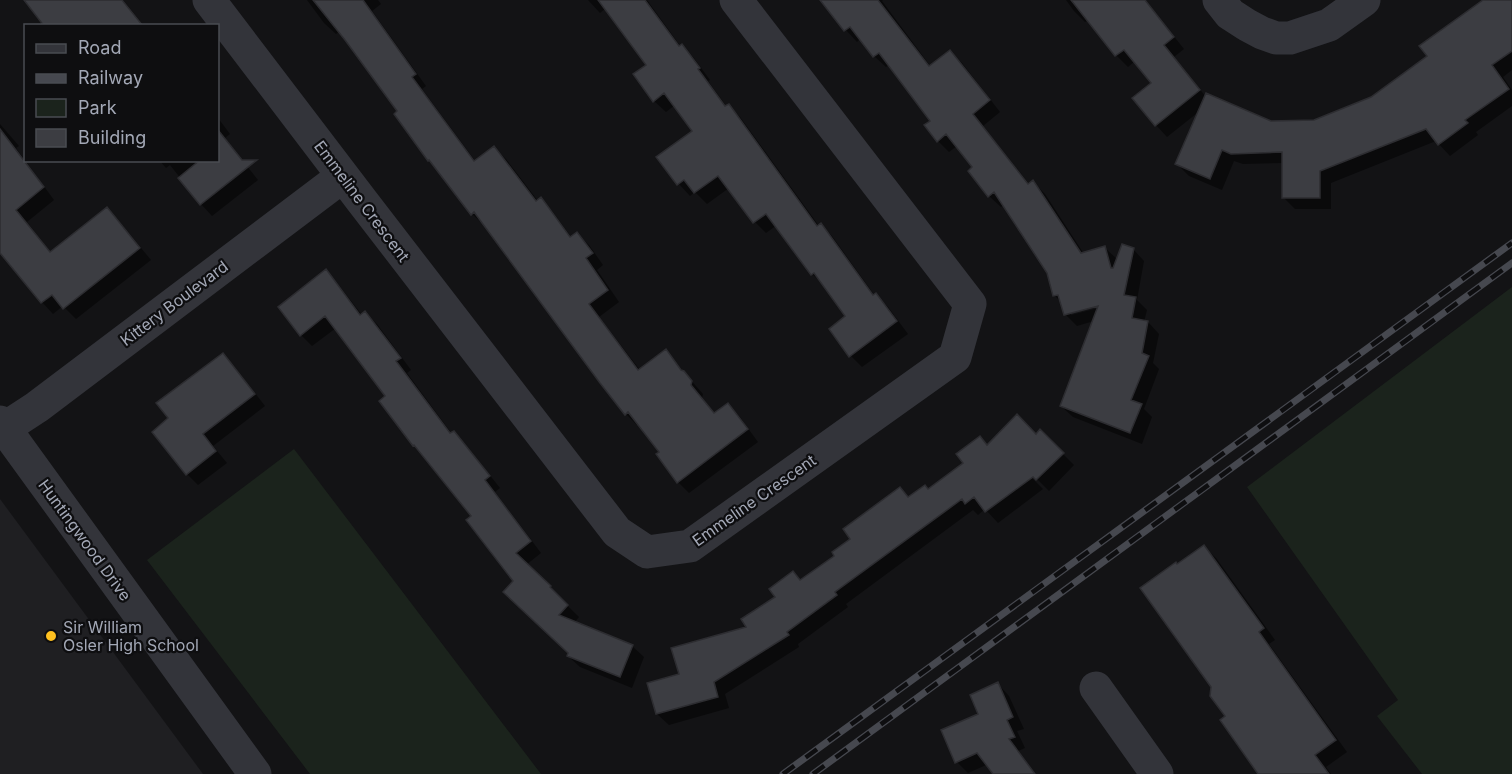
<svg xmlns="http://www.w3.org/2000/svg" width="1512" height="774" viewBox="0 0 1512 774" font-family="Inter,sans-serif">
<rect width="100%" height="100%" fill="#131315"/>
<path fill="#1f1f22" d="M0 499 203 774H0Z"/>
<path fill="#1b231c" d="M1512 287V774H1422L1377 716 1398 700 1247 487Z
M294 449 541 774H310L147 560Z"/>
<path fill="#0007" fill-rule="evenodd" d="M26 0H123L144 26H47Z
M307 0H378L381 4 372 11 426 86 422 89 476 162 494 148 506 159 538 201 540 199 552 211 572 238 577 234 589 245 603 265 597 270 619 302 599 317 640 370 665 351 703 394 702 398 715 414 728 405 739 416 758 442 689 493 678 482 661 453 639 424 637 425 626 414 485 224 484 225 472 214 439 170 429 160 399 112 340 31 336 34 324 23Z
M588 0H647L681 47 682 46 693 57 710 80 708 81 727 107 729 106 740 117 819 226 821 225 832 236 875 296 876 295 888 307 908 334 862 367 851 356 831 329 848 316 824 285 812 274 777 225 766 233 755 222 729 188 707 204 695 192 690 196 679 184 659 157 694 131 675 105 666 112 654 101 648 65 606 8 600 13Z
M822 0H883L882 1 931 67 950 52 962 63 1000 112 983 126 1030 185 1033 182 1045 194 1084 254 1105 248 1118 260 1133 249 1144 261 1137 300 1147 310 1144 322H1148L1159 334 1153 363 1159 369 1144 409 1152 417 1142 444 1073 417 1061 406 1094 321 1077 326 1065 314 1062 303 1054 295 1048 272 1004 205 1001 207 989 196 974 167 957 146 949 152 938 141 932 121 889 65 886 67 874 56 861 38 857 42 846 30ZM1105 303 1106 306 1071 315V312Z
M1066 0H1145L1184 49 1174 57 1206 97 1271 122H1315L1372 98 1429 56 1486 0H1512V70L1503 77 1512 90V106L1476 132 1478 135 1450 156 1436 141 1331 183V209H1295L1284 198V163L1243 164 1234 161 1222 190 1189 176 1177 164 1201 110 1167 137 1156 125 1153 84 1135 61 1128 67 1116 55 1089 20 1085 22 1074 11Z
M218 118 230 134 225 138 258 180 212 216 201 204 170 165 166 168 159 160H218Z
M0 124 19 146 16 148 54 200 27 222 51 253 106 209 118 220 151 260 76 319 63 306 53 314 42 302 0 234Z
M326 271 337 283 362 315 365 313 377 324 411 370 407 373 452 434 454 433 465 444 500 488 495 492 541 553 526 565 579 617 574 623 632 646 644 657 632 688 580 667 568 656 570 653 515 581 473 517 387 397 336 328 312 346 301 335Z
M223 355 234 366 265 406 213 446 227 463 198 485 187 474 170 419Z
M1040 431 1074 465 1049 491 1029 471 1027 473 1043 489 998 523 985 509 978 515 973 510 846 604 848 607 798 644 799 647 725 694 729 708 669 725 657 714 649 684 680 675 748 628 778 598 793 573 801 581 909 498 929 490 988 446 1036 436Z
M1204 547 1216 558 1275 640 1269 644 1347 752 1326 767 1331 774H1259L1227 716 1212 686 1178 566Z
M998 684 1009 696 1024 729 1017 731 1025 748 968 773 957 762 980 715Z"/>
<path fill="#3c3d42" stroke="#2d2d31" stroke-width="1.5" d="M24 0H122L143 26H44Z
M313 0H363L416 74 412 77 474 161 494 146 536 201 541 197 570 237 577 232 593 253 586 258 608 290 589 304 638 370 666 349 681 370 684 371 692 381 691 385 714 413 728 403 748 429 677 483 656 454 659 452 628 412 625 415 600 383 474 212 471 215 429 160 428 161 394 114 397 111 345 40Z
M598 0H645L679 46 682 44 700 68 698 69 725 106 729 104 817 226 821 223 873 295 876 293 897 321 849 357 829 329 845 316 814 273 811 275 766 214 753 223 718 176 694 193 684 180 677 185 656 157 692 131 664 93 653 102 633 74 646 65Z
M820 0H878L929 66 950 50 990 100 973 114 1028 184 1033 180 1081 253 1105 246 1111 268H1113L1122 244 1134 248 1124 295 1136 297 1132 318 1148 321 1142 353 1149 356 1131 400 1142 404 1130 433 1060 406 1098 306 1064 315 1058 295 1053 296 1047 273 994 192 988 197 968 171 972 167 946 134 937 142 924 125 930 121 879 53 873 57 850 27 844 31Z
M1071 0H1145L1174 37 1164 45 1200 90 1155 126 1132 98 1151 83 1124 50 1115 56Z
M1483 0H1512V51L1492 65 1509 89 1465 120 1468 123 1438 145 1426 129 1320 171V198H1282V152L1231 154 1222 150 1210 179 1175 164 1206 93 1271 121 1314 120 1371 97 1427 56 1419 46Z
M0 129 44 187 16 210 50 252 107 207 140 248 63 309 52 295 41 303 0 253Z
M218 130 242 160H257L200 205 178 178 200 160H218Z
M326 269 360 315 365 311 401 358 396 361 450 433 454 431 490 476 485 480 531 541 516 553 551 586 550 587 568 605 559 615 633 645 620 677 567 656 568 653 503 592 513 581 466 520 471 516 414 445 413 446 379 401 385 396 325 316 300 336 278 307Z
M223 353 255 394 203 434 216 451 186 475 152 432 168 418 156 403Z
M1017 414 1036 434 1040 429 1064 453 1036 480 1033 477 985 512 974 497 965 504 962 499 835 592 837 595 787 632 789 635 714 682 718 697 656 714 647 683 679 674 671 648 746 627 741 619 775 597 769 589 793 571 800 580 834 556 832 552 850 539 843 529 900 487 908 497 925 485 928 489 963 463 956 454 980 436 987 445Z
M1204 545 1264 628 1259 632 1336 740 1315 755 1329 774H1258L1220 720 1225 716 1210 696 1211 687 1140 588 1176 562 1177 564Z
M998 682 1013 717 1007 720 1015 737 1009 739 1035 774H993L977 753 955 763 941 730 978 714 970 695Z"/>
<g fill="none" stroke-linecap="round" stroke-linejoin="round">
<path stroke="#33343a" stroke-width="33" d="M209 0 362 201 617 532 647 552 690 546 955 357 970 304 736 0
M1219 0 1230 14 1247 25 1262 33 1276 38H1290L1329 25 1364 0
M0 422 255 774
M5 428 37 407 343 176
M1096 688 1157 774"/>
<g stroke="#46484f" stroke-width="7">
<path id="rail" d="M783 774 1512 243
M813 774 1512 263"/>
</g>
<use href="#rail" stroke="#0e0e10" stroke-width="4.5" stroke-dasharray="14" stroke-linecap="butt"/>
</g>
<circle fill="#ffc120" stroke="#0e0e10" stroke-width="2" cx="51" cy="636" r="6"/>
<g text-anchor="middle" stroke-width="4.5" stroke-linejoin="round" paint-order="stroke">
<g font-size="16" fill="#a3a8b6" stroke="#0e0e10">
<text transform="translate(362 201) rotate(53)" y="6">Emmeline Crescent</text>
<text transform="translate(174 303) rotate(-37)" y="6">Kittery Boulevard</text>
<text transform="translate(754 500) rotate(-35)" y="6">Emmeline Crescent</text>
<text transform="translate(85 540) rotate(54)" y="6">Huntingwood Drive</text>
</g>
<g font-size="16" fill="#a3a8b6" stroke="#0e0e10" text-anchor="start">
<text x="63" y="633">Sir William<tspan x="63" dy="18">Osler High School</tspan></text>
</g>
</g>
<rect x="24" y="24" width="195" height="138" fill="#0e0e10" stroke="#4a4c52" stroke-width="1.5"/>
<rect x="36" y="44" width="30" height="9" fill="#33343a" stroke="#4a4c52" stroke-width="1.5"/>
<text x="78" y="54" font-size="18" fill="#a3a8b6">Road</text>
<rect x="36" y="74" width="30" height="9" fill="#46484f" stroke="#4a4c52" stroke-width="1.5"/>
<text x="78" y="84" font-size="18" fill="#a3a8b6">Railway</text>
<rect x="36" y="99" width="30" height="18" fill="#1b231c" stroke="#4a4c52" stroke-width="1.5"/>
<text x="78" y="114" font-size="18" fill="#a3a8b6">Park</text>
<rect x="36" y="129" width="30" height="18" fill="#3c3d42" stroke="#4a4c52" stroke-width="1.5"/>
<text x="78" y="144" font-size="18" fill="#a3a8b6">Building</text>
</svg>
